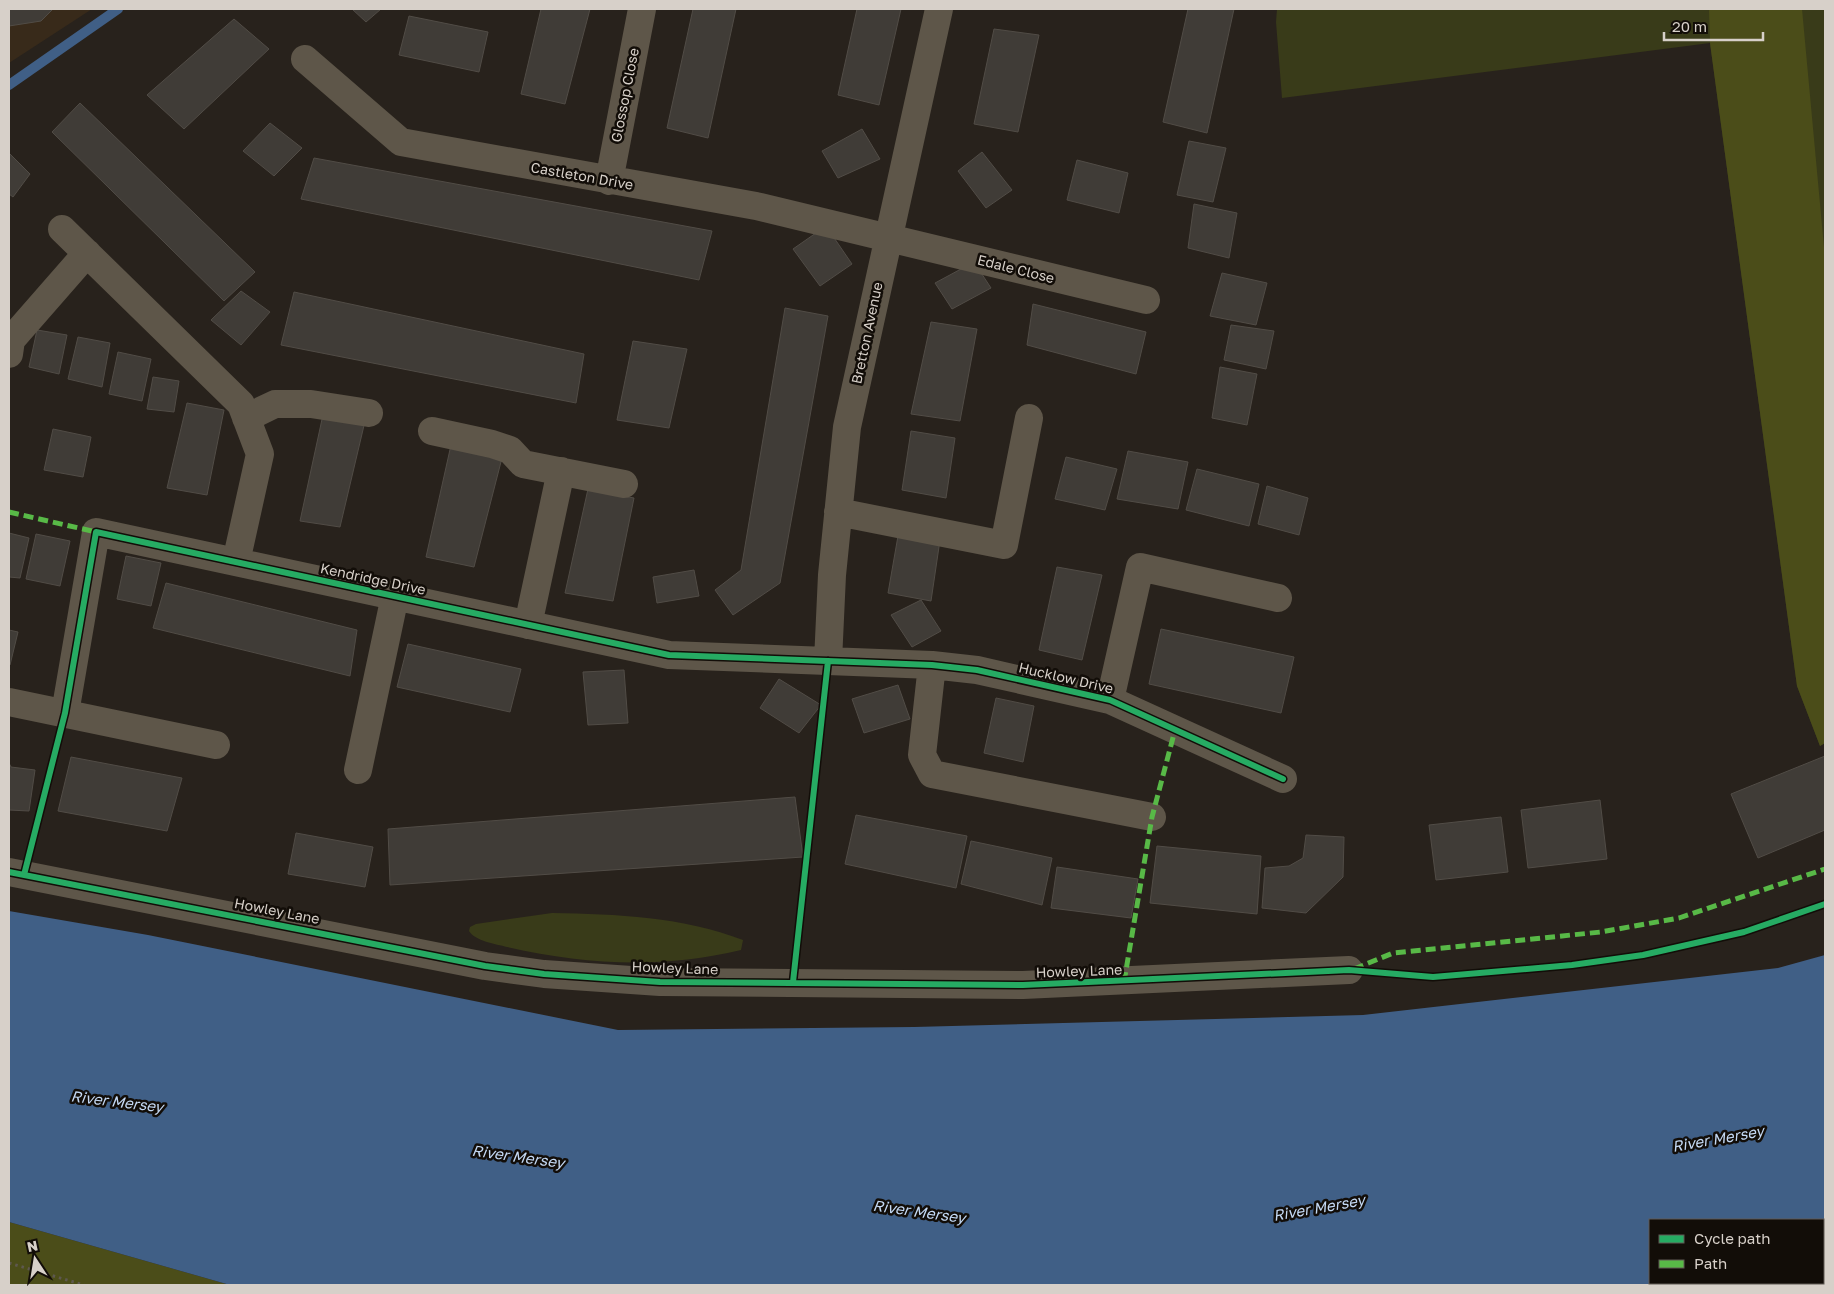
<svg xmlns="http://www.w3.org/2000/svg" width="1834" height="1294" viewBox="0 0 1834 1294" font-family="'Golos Text',sans-serif">
<rect width="100%" height="100%" fill="#28221c"/>
<path fill="#382a1a" d="M9 9H92L9 63Z"/>
<path fill="#393b19" d="M1277 9H1825V743L1820 746 1797 686 1710 43 1282 98 1276 22Z
M552 913C617 914 683 917 743 940L741 950C662 969 586 965 507 947 496 944 475 941 469 931L470 927 476 924Z"/>
<path fill="#4b4d19" d="M1709 9H1802L1825 258V743L1820 746 1797 686 1710 43Z
M9 1222 230 1285H9Z"/>
<path fill="#405f86" fill-rule="evenodd" d="M9 911 148 935 618 1030 914 1027 1363 1015 1778 968 1825 955V1285H230L9 1222ZM1650 1220H1823V1283H1650Z"/>
<g fill="none" stroke-linecap="round" stroke-linejoin="round">
<path stroke="#405f86" stroke-width="10" d="M9 85 118 9"/>
</g>
<path fill="#403c37" stroke="#514c46" d="M9 9H53L41 21 9 26Z
M352 9H381L366 22Z
M541 9H590L565 104 521 94Z
M693 9H736L708 138 667 128Z
M857 9H901L879 105 838 95Z
M1188 9H1234L1207 133 1163 122Z
M409 16 488 32 479 72 399 55Z
M234 19 269 49 184 129 147 95Z
M994 29 1039 35 1018 132 974 124Z
M80 103 255 272 224 301 52 132Z
M270 123 302 148 274 176 243 151Z
M862 129 880 159 838 178 822 151Z
M1189 141 1226 148 1213 202 1177 195Z
M982 152 1012 190 986 208 958 171Z
M9 153 30 174 13 197 9 194Z
M314 158 712 231 699 280 301 199Z
M1077 160 1128 173 1119 213 1067 200Z
M1194 204 1237 213 1229 258 1188 248Z
M826 226 852 264 820 286 793 249Z
M974 262 991 288 952 309 935 283Z
M1222 273 1267 283 1256 325 1210 316Z
M241 291 270 312 241 345 211 320Z
M294 292 584 354 576 403 281 345Z
M1033 304 1146 332 1136 374 1027 345Z
M785 308 828 316 780 583 733 615 715 590 741 570Z
M931 322 977 329 960 421 911 414Z
M1231 325 1274 331 1266 369 1224 360Z
M37 330 67 335 59 374 29 367Z
M78 337 110 343 102 387 68 379Z
M633 341 687 349 669 428 617 420Z
M118 352 151 359 142 401 109 394Z
M1220 367 1257 374 1247 425 1212 418Z
M153 377 179 381 174 412 147 409Z
M187 403 224 410 207 495 167 488Z
M324 410 366 417 340 527 300 521Z
M53 429 91 437 83 477 44 470Z
M911 431 955 438 946 498 902 490Z
M451 445 503 454 474 567 426 557Z
M1128 451 1188 462 1178 509 1117 499Z
M1066 457 1117 469 1105 510 1055 499Z
M1197 469 1259 484 1249 526 1186 510Z
M1267 486 1308 498 1299 535 1258 524Z
M588 489 634 498 613 601 565 593Z
M9 533 29 538 20 578 9 577Z
M36 534 70 541 60 586 26 579Z
M898 536 940 540 931 601 888 593Z
M126 556 161 563 151 606 117 599Z
M1057 567 1102 575 1082 660 1039 650Z
M694 570 699 596 657 603 653 577Z
M166 583 357 630 350 676 153 628Z
M921 600 941 631 912 647 891 615Z
M1161 629 1294 657 1281 713 1149 684Z
M9 630 18 632 10 665H9Z
M408 644 521 669 510 712 397 687Z
M624 670 628 723 588 725 583 672Z
M779 679 821 705 799 733 760 708Z
M898 685 910 719 864 733 852 699Z
M996 698 1034 706 1023 762 984 753Z
M1825 756V830L1758 858 1731 794Z
M71 757 182 778 167 831 58 811Z
M9 763 11 767 35 770 29 811 9 810Z
M795 797 803 857 390 885 388 829Z
M1600 800 1607 859 1528 868 1521 810Z
M856 815 967 836 956 888 845 864Z
M1501 817 1508 872 1436 880 1429 825Z
M296 833 373 847 365 887 288 874Z
M1306 835 1344 837 1343 877 1306 913 1262 908 1265 868 1289 866 1303 858Z
M971 841 1052 858 1042 905 961 884Z
M1157 846 1261 856 1257 914 1150 903Z
M1057 867 1138 879 1131 918 1051 908Z"/>
<g fill="none" stroke-linecap="round" stroke-linejoin="round">
<path stroke="#5e584f" stroke-width="3" stroke-dasharray="2.5 4" stroke-linecap="butt" d="M9 1263 84 1285"/>
<path stroke="#5e5649" stroke-width="28" d="M305 59 401 142 756 206 1146 300
M609 181 642 9
M62 229 241 404 260 454 236 562
M9 354 11 340 87 253
M246 418 275 404H311L369 413
M432 431 492 444 510 450 523 464 624 484
M838 512 1004 545 1029 418
M528 625 561 471
M828 661 832 575 847 427 939 9
M932 665 922 755 932 774 1152 817
M1110 700 1140 567 1278 598
M9 702 216 745
M65 713 96 532 669 655 932 665 977 670 1110 700 1283 779
M358 770 395 596
M9 872 485 966 544 974 660 982 1023 985 1349 970"/>
<path stroke="#58b947" stroke-width="5" stroke-dasharray="10 5" stroke-linecap="butt" d="M9 512 96 532
M1354 969 1393 953 1601 932 1679 918 1825 869
M1124 982 1152 817 1175 730"/>
<g stroke="#120d08" stroke-width="9">
<path id="cycleway" d="M9 872 485 966 544 974 660 982 1023 985 1349 970 1433 977 1572 965 1643 955 1744 932 1825 904
M24 875 65 713 96 532 669 655 932 665 977 670 1110 700 1283 779
M793 982 828 661"/>
</g>
<use href="#cycleway" stroke="#26ab63" stroke-width="6"/>
</g>
<g text-anchor="middle" stroke-width="5" stroke-linejoin="round" paint-order="stroke">
<g font-size="14" fill="#d7d0c9" stroke="#120d08">
<text transform="translate(625 95) rotate(-79)" y="5">Glossop Close</text>
<text transform="translate(582 176) rotate(10)" y="5">Castleton Drive</text>
<text transform="translate(1016 269) rotate(14)" y="5">Edale Close</text>
<text transform="translate(867 333) rotate(-78)" y="5">Bretton Avenue</text>
<text transform="translate(373 579) rotate(12)" y="5">Kendridge Drive</text>
<text transform="translate(1066 678) rotate(13)" y="5">Hucklow Drive</text>
<text transform="translate(277 911) rotate(11)" y="5">Howley Lane</text>
<text transform="translate(675 968) rotate(2)" y="5">Howley Lane</text>
<text transform="translate(1079 971) rotate(-2)" y="5">Howley Lane</text>
</g>
<g font-size="15" font-style="italic" fill="#c4d9f4" stroke="#120d08">
<text transform="translate(117 1102) rotate(7)" y="5">River Mersey</text>
<text transform="translate(1718 1139) rotate(-10)" y="5">River Mersey</text>
<text transform="translate(518 1157) rotate(8)" y="5">River Mersey</text>
<text transform="translate(1319 1208) rotate(-10)" y="5">River Mersey</text>
<text transform="translate(919 1212) rotate(8)" y="5">River Mersey</text>
</g>
</g>
<rect width="1834" height="1294" fill="none" stroke="#d7d0c9" stroke-width="20"/>
<rect x="1649" y="1219" width="175" height="65" fill="#120d08" stroke="#615b55"/>
<rect x="1659" y="1235" width="25" height="8" fill="#26ab63" stroke="#615b55"/>
<text x="1694" y="1244" font-size="15" fill="#d7d0c9">Cycle path</text>
<rect x="1659" y="1260" width="25" height="8" fill="#58b947" stroke="#615b55"/>
<text x="1694" y="1269" font-size="15" fill="#d7d0c9">Path</text>
<g transform="translate(35 1259) rotate(348)" stroke="#120d08" stroke-width="4" paint-order="stroke">
<path d="M0-4L9 19L0 12L-9 19Z" fill="#d7d0c9"/>
<text y="-8" font-size="14" font-weight="bold" text-anchor="middle" fill="#d7d0c9">N</text>
</g>
<path d="M1664 32v8h99v-8" fill="none" stroke="#d7d0c9" stroke-width="2.5"/>
<text x="1672" y="32" font-size="15" fill="#d7d0c9" stroke="#120d08" stroke-width="4" paint-order="stroke">20 m</text>
</svg>
